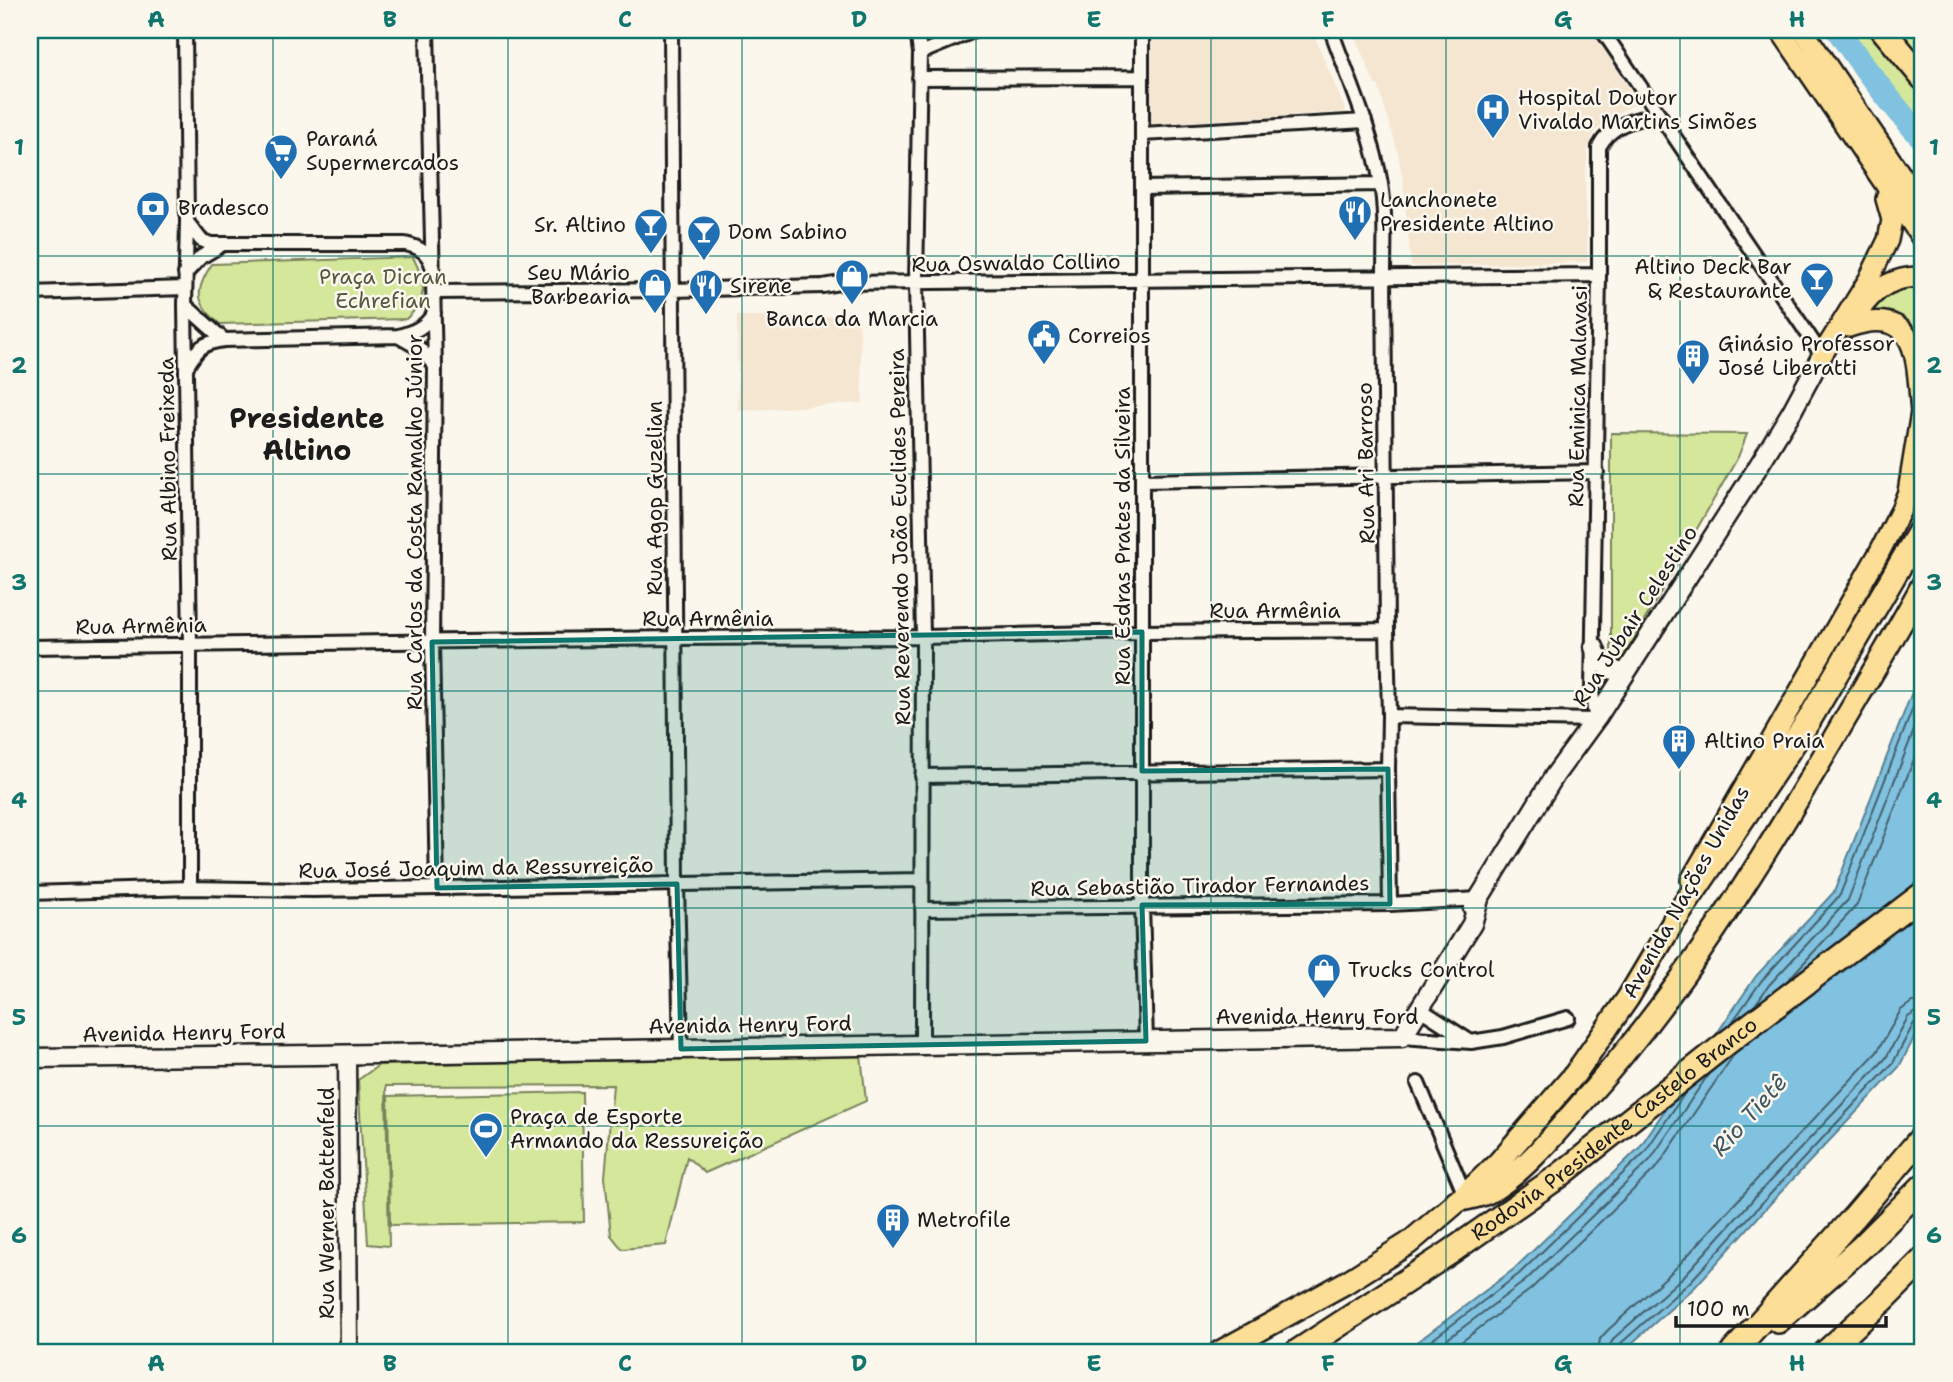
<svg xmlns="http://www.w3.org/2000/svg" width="1953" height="1382" viewBox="0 0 1953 1382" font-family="'Shantell Sans',sans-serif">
<rect width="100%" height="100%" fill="#fbf7ec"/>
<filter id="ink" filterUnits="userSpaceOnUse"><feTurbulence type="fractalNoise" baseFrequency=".0143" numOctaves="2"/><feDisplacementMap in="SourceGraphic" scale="14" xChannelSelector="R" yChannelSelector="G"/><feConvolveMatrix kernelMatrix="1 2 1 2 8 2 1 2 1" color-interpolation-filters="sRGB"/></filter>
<g filter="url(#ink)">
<path fill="#f5e6d2" d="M1152 30H1312L1346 112 1151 124Z
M1352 30H1592L1638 103 1612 116 1595 131 1588 149 1585 177 1588 262 1411 266 1403 181 1398 153 1378 85H1375Z
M737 316H859L863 403 738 411Z"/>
<path fill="#d5e79b" stroke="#78825c" stroke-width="2" d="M1847 30H1923V127L1893 95Z
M413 257C426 283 429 298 406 319L220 324C195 303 194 291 212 264Z
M1923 277V408L1912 343 1865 322 1883 286Z
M1611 433 1747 434 1738 457 1619 665 1611 655Z
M861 1055 866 1101 705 1173 687 1157 666 1245 622 1249 611 1235 605 1177 613 1085 386 1086 389 1246 368 1244 358 1080 379 1065Z
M582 1092 584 1222 390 1225 388 1096Z"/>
<path fill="#80c2e0" stroke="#588092" stroke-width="2" d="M1923 664V1021L1899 1067 1779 1194 1695 1287 1622 1352H1404L1514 1269 1639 1148 1756 976 1834 892Z"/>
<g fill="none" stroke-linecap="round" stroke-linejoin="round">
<path stroke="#445e6a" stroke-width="2" d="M1787 981 1857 905 1923 736
M1755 1005 1769 985 1848 900 1923 707
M1733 1021 1762 980 1840 895 1923 682
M1416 1352 1519 1274 1644 1153 1685 1093
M1430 1352 1525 1281 1650 1160 1708 1075
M1448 1352 1531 1289 1658 1166 1735 1053
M1598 1352 1600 1339 1607 1331 1676 1268 1760 1176 1877 1052 1901 1010 1912 1002 1923 1001
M1609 1352 1610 1345 1614 1338 1684 1276 1767 1184 1886 1058 1908 1017 1916 1012 1923 1011
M1618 1352 1620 1344 1690 1282 1774 1190 1893 1063 1914 1023 1919 1020H1923"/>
<path stroke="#80c2e0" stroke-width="24" d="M1838 30C1864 69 1892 104 1923 139"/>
<g stroke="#1c1c1c" stroke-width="18">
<path id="minor" d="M185 30 187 222 185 305 190 645V888
M427 30 435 367 432 642 437 888
M671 30 677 884 681 1049
M917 30 920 53 916 283 923 637 922 1045
M1142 30V905L1146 1041
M1331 30C1349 80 1372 131 1381 184 1386 214 1384 245 1384 276L1387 630 1389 716 1388 769 1390 904
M1602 30 1822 355
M920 53 976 30
M919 78 1142 77
M1142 134 1365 121
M1142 188 1381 184
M187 222 201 240 211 244H405C419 247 428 252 432 266
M185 274 201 257 221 245
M434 292 673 290 823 286 840 283C1093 282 1346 276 1599 275
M30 293 185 288
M185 305 224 340
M398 336 419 348 435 366
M187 366C198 348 202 343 224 340L398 336C415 332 425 327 434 313
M1142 481 1597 472
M30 647 676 638 923 637 1142 632 1387 630
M1389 716 1595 720
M1598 716 1594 710 1592 691 1599 275V147C1612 123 1634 120 1659 114
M922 776 1388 769
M30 893 190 888 313 890 922 880
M922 909 1390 904 1479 899
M1420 1009 1468 1040
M1402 1037 1471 1042 1503 1037 1568 1018
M1418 1083 1465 1195"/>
</g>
<g stroke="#1c1c1c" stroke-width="21">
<path id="tertiary" d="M347 1054 349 1352"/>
</g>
<g stroke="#1c1c1c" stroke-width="23">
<path id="secondary" d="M1594 647C1600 665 1606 668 1624 674
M1473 908 1555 775 1598 716 1756 470 1792 411 1822 355
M30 1058 315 1055 1402 1037 1472 924 1479 899"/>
</g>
<g stroke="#1c1c1c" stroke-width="24">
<path id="primary" d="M1780 30 1923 240
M1803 30 1922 206
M1860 310C1876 287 1895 276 1923 277
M1849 327C1921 303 1916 363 1921 412
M1822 355 1869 279 1888 240 1892 220 1886 199 1888 193
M1691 880 1879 553 1900 512 1908 492 1921 412 1923 408"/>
</g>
<g stroke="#1c1c1c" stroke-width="26">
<path id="trunk" d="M1913 192 1923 232
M1456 1201C1466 1199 1478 1197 1487 1193 1520 1176 1555 1134 1579 1106 1680 994 1757 869 1833 740 1863 688 1895 636 1923 584
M1220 1352 1345 1283 1409 1243 1465 1195 1499 1162 1575 1074 1628 998 1675 919"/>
</g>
<g stroke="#1c1c1c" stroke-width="28">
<g id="motorway">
<path d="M1883 30 1923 78"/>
<path d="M1675 919 1809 720 1923 526"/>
<path d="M1778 1321 1863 1246 1923 1186"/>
<path id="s1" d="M1297 1352 1449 1253 1559 1176 1728 1042 1923 894"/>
<path d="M1733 1352 1855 1216 1923 1136"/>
<path d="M1826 1352 1882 1301 1923 1260"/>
</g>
</g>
<use href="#minor" stroke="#fbf7ec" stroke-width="12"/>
<use href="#tertiary" stroke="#fbf7ec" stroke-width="16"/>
<use href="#secondary" stroke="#fbf7ec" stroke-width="18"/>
<use href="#primary" stroke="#fdde96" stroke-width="19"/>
<use href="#trunk" stroke="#fdde96" stroke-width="21"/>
<use href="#motorway" stroke="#fdde96" stroke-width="23"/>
</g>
</g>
<path fill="#0f766e" fill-opacity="0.2" stroke="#0f766e" stroke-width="5" stroke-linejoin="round" d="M1142 632V771L1388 769 1390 904 1142 905 1146 1041 681 1049 677 884 437 888 432 642Z"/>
<path fill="none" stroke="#0f766e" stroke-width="2" stroke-opacity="0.55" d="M273 30V1352M508 30V1352M742 30V1352M976 30V1352M1211 30V1352M1446 30V1352M1680 30V1352M30 256H1923M30 474H1923M30 691H1923M30 908H1923M30 1126H1923"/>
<defs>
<g id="hospital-pin" transform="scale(1.75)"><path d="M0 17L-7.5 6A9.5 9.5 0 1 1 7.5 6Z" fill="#1f6fb2" stroke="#fbf7ec"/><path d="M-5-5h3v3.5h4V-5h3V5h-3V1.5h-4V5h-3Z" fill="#fff"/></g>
<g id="supermarket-pin" transform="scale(1.75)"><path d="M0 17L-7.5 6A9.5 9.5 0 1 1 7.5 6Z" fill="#1f6fb2" stroke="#fbf7ec"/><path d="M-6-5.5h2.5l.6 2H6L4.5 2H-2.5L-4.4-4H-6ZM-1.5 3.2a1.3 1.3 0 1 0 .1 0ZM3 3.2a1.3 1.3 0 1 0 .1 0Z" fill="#fff"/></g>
<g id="bank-pin" transform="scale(1.75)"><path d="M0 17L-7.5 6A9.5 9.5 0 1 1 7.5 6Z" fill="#1f6fb2" stroke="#fbf7ec"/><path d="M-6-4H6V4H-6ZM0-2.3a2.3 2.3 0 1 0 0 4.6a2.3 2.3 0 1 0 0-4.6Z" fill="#fff"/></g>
<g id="restaurant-pin" transform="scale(1.75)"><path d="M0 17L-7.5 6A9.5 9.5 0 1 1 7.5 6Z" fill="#1f6fb2" stroke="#fbf7ec"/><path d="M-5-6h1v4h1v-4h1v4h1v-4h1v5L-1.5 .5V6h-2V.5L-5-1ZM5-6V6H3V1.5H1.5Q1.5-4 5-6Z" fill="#fff"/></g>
<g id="bar-pin" transform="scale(1.75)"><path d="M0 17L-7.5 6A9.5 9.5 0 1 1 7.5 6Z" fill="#1f6fb2" stroke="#fbf7ec"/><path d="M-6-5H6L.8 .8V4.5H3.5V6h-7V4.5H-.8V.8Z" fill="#fff"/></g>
<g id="shop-pin" transform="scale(1.75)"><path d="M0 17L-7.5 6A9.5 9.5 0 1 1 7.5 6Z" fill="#1f6fb2" stroke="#fbf7ec"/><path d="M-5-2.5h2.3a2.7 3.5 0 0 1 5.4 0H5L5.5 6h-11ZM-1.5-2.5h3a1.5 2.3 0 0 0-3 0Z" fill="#fff"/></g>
<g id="civic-pin" transform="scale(1.75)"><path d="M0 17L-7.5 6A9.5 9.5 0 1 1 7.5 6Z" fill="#1f6fb2" stroke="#fbf7ec"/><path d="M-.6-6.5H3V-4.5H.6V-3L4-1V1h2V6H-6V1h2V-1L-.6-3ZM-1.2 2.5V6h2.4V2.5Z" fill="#fff"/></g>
<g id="building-pin" transform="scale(1.75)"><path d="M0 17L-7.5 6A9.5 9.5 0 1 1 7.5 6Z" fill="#1f6fb2" stroke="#fbf7ec"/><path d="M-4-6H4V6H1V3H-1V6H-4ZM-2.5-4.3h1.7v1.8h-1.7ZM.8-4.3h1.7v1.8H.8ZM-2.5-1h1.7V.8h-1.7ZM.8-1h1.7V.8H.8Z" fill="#fff"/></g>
<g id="stadium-pin" transform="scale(1.75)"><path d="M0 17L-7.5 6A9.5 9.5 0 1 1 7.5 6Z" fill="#1f6fb2" stroke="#fbf7ec"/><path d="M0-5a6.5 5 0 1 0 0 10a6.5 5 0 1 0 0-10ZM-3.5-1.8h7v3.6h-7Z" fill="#fff"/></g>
</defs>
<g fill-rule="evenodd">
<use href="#hospital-pin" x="1493" y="110"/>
<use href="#supermarket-pin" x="281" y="151"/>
<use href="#bank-pin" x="153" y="208"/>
<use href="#restaurant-pin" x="1355" y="212"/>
<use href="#bar-pin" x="651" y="225"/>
<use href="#bar-pin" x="704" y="232"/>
<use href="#shop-pin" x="852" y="276"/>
<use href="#bar-pin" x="1817" y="279"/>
<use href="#shop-pin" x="655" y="285"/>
<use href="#restaurant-pin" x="706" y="286"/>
<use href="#civic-pin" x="1044" y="336"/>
<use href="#building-pin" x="1693" y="356"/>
<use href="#building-pin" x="1679" y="741"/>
<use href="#shop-pin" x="1324" y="970"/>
<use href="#stadium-pin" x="486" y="1129"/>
<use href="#building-pin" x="893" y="1220"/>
</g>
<g text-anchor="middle" stroke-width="5" stroke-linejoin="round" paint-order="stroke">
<g font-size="21" fill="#1c1c1c" stroke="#fbf7ec" text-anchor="start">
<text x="1518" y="105">Hospital Doutor<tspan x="1518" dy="24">Vivaldo Martins Simões</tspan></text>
<text x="306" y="146">Paraná<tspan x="306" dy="24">Supermercados</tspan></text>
<text x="1380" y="207">Lanchonete<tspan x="1380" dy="24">Presidente Altino</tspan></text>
<text x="178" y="215">Bradesco</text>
<text x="626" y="232" text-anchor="end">Sr. Altino</text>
<text x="728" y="239">Dom Sabino</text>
<text x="1792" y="274" text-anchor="end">Altino Deck Bar<tspan x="1792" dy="24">&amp; Restaurante</tspan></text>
<text x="630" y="280" text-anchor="end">Seu Mário<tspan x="630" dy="24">Barbearia</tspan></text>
<text x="730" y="293">Sirene</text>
<text x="852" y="326" text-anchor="middle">Banca da Marcia</text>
<text x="1068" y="343">Correios</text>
<text x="1718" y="351">Ginásio Professor<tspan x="1718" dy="24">José Liberatti</tspan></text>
<text x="1704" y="748">Altino Praia</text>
<text x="1348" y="977">Trucks Control</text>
<text x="510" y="1124">Praça de Esporte<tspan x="510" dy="24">Armando da Ressureição</tspan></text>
<text x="917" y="1227">Metrofile</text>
</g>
<g font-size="21" fill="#1c1c1c" stroke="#fbf7ec">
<text transform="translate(1016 263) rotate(-1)" y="7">Rua Oswaldo Collino</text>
<text transform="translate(1578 396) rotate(-89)" y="7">Rua Eminica Malavasi</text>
<text transform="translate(168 459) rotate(-91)" y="7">Rua Albino Freixeda</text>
<text transform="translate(1366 463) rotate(-91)" y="7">Rua Ari Barroso</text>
<text transform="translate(655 498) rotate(-90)" y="7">Rua Agop Guzelian</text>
<text transform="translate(415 522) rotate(-90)" y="7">Rua Carlos da Costa Ramalho Júnior</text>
<text transform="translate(1123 536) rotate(-90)" y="7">Rua Esdras Prates da Silveira</text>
<text transform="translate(900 537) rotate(-91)" y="7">Rua Reverendo João Euclides Pereira</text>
<text x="1275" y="618">Rua Armênia</text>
<text transform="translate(1635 616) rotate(-57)" y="7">Rua Jubair Celestino</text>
<text x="708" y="626">Rua Armênia</text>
<text transform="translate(141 626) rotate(-1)" y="7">Rua Armênia</text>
<text transform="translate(476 868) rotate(-1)" y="7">Rua José Joaquim da Ressurreição</text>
<text transform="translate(1200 886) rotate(-1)" y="7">Rua Sebastião Tirador Fernandes</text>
<text transform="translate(1686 892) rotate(-61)" y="7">Avenida Nações Unidas</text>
<text x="1317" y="1024">Avenida Henry Ford</text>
<text transform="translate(750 1025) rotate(-1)" y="7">Avenida Henry Ford</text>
<text transform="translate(184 1033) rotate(-1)" y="7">Avenida Henry Ford</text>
<text dy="7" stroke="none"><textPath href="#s1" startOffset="388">Rodovia Presidente Castelo Branco</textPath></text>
<text transform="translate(327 1203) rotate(-90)" y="7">Rua Werner Battenfeld</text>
</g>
<g font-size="21" fill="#545942" stroke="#fbf7ec">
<text x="383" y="284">Praça Dicran<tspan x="383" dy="24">Echrefian</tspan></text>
</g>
<g font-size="23" font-style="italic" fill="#3f5661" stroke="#fbf7ec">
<text transform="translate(1749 1115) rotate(-48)" y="8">Rio Tietê</text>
</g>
<g font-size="28" font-weight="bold" fill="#1c1c1c" stroke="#fbf7ec">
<text x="307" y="428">Presidente<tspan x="307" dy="32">Altino</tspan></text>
</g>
</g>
<rect width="1953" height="1382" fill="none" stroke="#fbf7ec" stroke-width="77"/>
<path d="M1676 1316v10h210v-10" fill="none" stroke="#1c1c1c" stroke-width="3.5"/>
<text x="1687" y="1316" font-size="21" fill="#1c1c1c" stroke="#fbf7ec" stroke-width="5" paint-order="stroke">100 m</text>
<rect x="38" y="38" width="1876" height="1306" fill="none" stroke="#0f766e" stroke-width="2.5"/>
<g font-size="23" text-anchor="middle" font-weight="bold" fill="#0f766e">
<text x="156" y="27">A</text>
<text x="390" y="27">B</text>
<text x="625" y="27">C</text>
<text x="859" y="27">D</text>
<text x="1094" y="27">E</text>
<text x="1328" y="27">F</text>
<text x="1563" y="27">G</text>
<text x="1797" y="27">H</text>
<text x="19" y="155">1</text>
<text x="1934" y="155">1</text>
<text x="19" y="373">2</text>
<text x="1934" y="373">2</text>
<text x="19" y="590">3</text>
<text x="1934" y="590">3</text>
<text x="19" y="808">4</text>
<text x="1934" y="808">4</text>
<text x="19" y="1025">5</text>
<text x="1934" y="1025">5</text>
<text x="19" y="1243">6</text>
<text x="1934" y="1243">6</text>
<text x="156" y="1371">A</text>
<text x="390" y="1371">B</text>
<text x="625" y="1371">C</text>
<text x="859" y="1371">D</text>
<text x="1094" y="1371">E</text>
<text x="1328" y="1371">F</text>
<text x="1563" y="1371">G</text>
<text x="1797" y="1371">H</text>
</g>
</svg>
